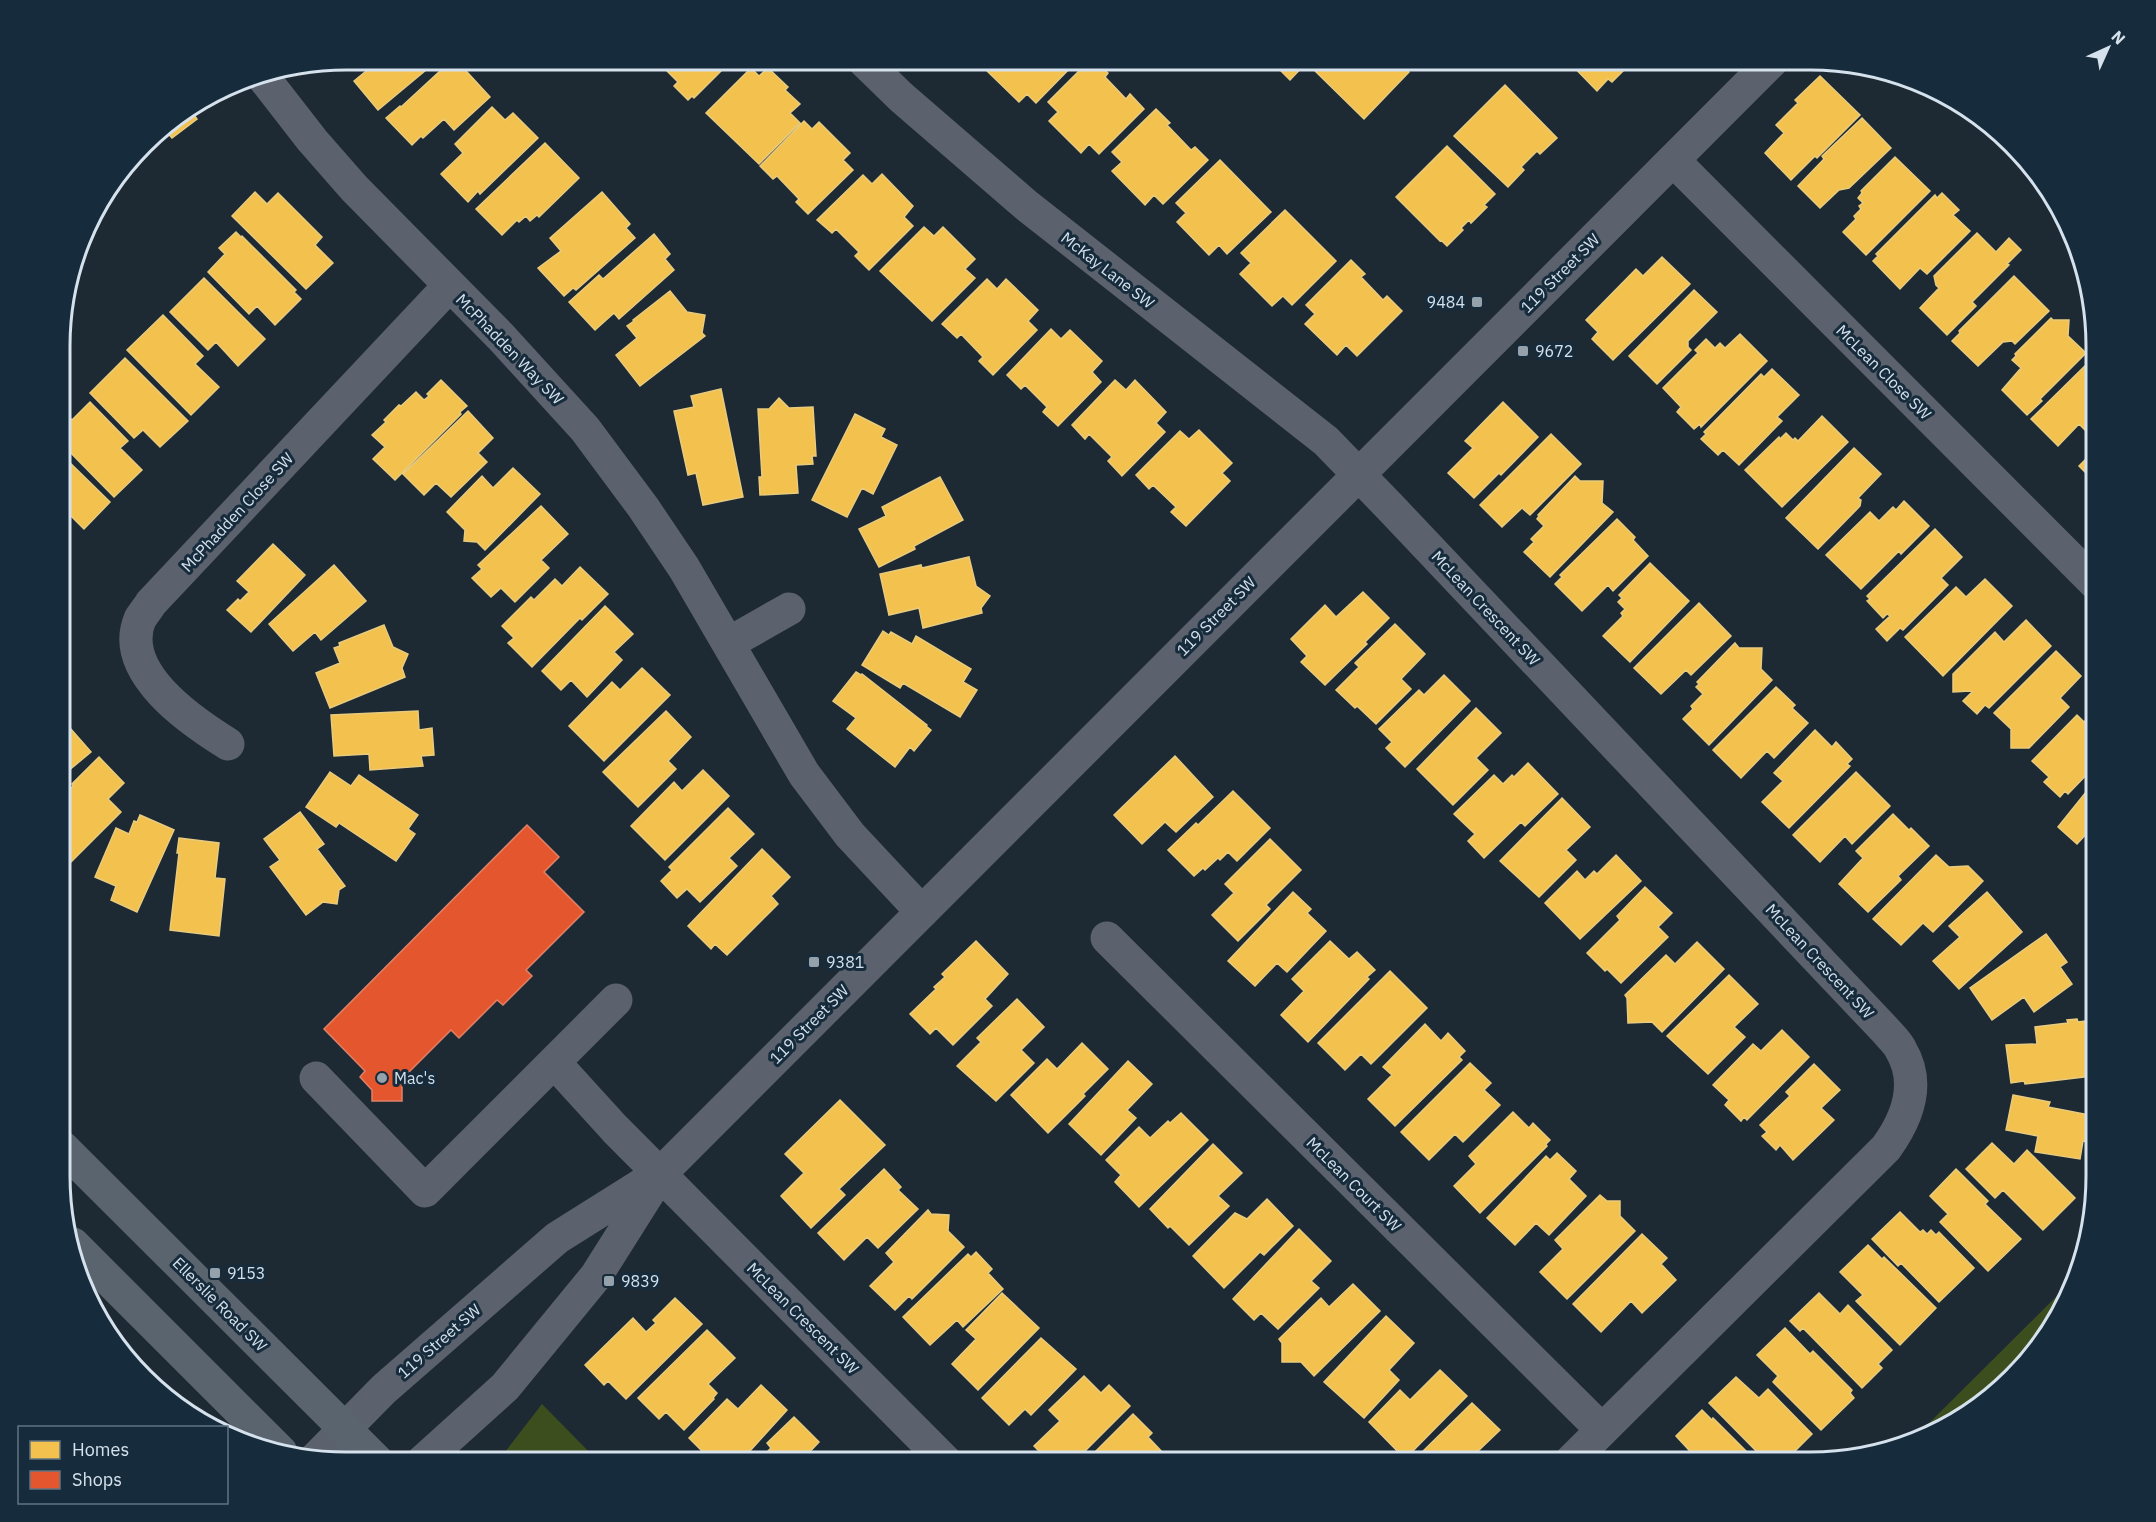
<svg xmlns="http://www.w3.org/2000/svg" width="2156" height="1522" viewBox="0 0 2156 1522" font-family="'IBM Plex Sans',sans-serif">
<rect width="100%" height="100%" fill="#1e2a33"/>
<path fill="#3c4e1d" d="M2076 1277 2037 1350 1936 1432 1914 1438Z
M542 1404 599 1462 498 1461Z"/>
<path fill="#f2c14e" stroke="#e9cb7e" stroke-width="1.5" d="M375 60H438L378 110 354 81 377 62Z
M452 60H456L490 97 454 130 444 119 423 138 421 136 412 145 386 118 400 106 401 107Z
M650 60H732L694 98 692 96 688 100 674 86 678 82 656 60 653 63Z
M994 60H1078L1036 103 1027 94 1019 102 985 69Z
M1090 60H1095L1108 73 1105 77 1126 99 1130 94 1144 109 1099 154 1089 144 1081 153 1049 121 1058 112 1048 102Z
M1270 60H1309L1290 80Z
M1319 60H1403L1400 63 1409 72 1364 119 1312 68Z
M1567 60 1633 61 1612 82 1608 79 1597 91Z
M751 68 759 76 768 68 788 87 785 90 800 104 790 113 800 123 759 164 706 113Z
M1820 76 1860 115 1817 158 1815 156 1791 180 1765 153 1784 133 1776 125 1798 103 1795 100Z
M1505 85 1557 138 1540 154 1537 151 1521 167 1524 170 1508 187 1454 136Z
M205 102 207 104 194 115 197 119 172 138 163 128Z
M492 107 505 120 513 113 538 138 480 194 478 191 468 202 441 174 463 153 455 144Z
M1156 109 1170 123 1167 125 1191 150 1195 147 1208 160 1163 204 1154 195 1145 205 1112 171 1122 162 1112 152Z
M1862 118 1891 148 1849 188 1839 190 1820 208 1798 186 1824 159 1822 156Z
M804 121 812 129 819 122 850 153 843 160 853 170 808 214 796 202 799 199 777 176 773 179 760 166Z
M545 143 579 178 539 217 537 215 530 221 526 216 519 222 517 220 502 235 476 209Z
M1447 146 1495 194 1484 205 1487 207 1471 223 1469 220 1461 228 1463 230 1447 246 1441 240 1440 241 1396 197Z
M1895 157 1930 191 1866 255 1843 232 1856 219 1854 216 1861 209 1859 206 1863 203 1858 198 1862 193 1861 191Z
M1220 160 1271 212 1227 254 1219 245 1209 255 1177 222 1186 213 1176 203Z
M882 174 913 206 904 217 913 226 869 270 855 256 859 252 836 229 832 233 817 220 863 175 872 184Z
M255 192 267 204 278 193 322 237 315 245 333 263 306 289 232 216Z
M602 192 630 224 626 228 635 238 576 290 573 288 564 296 538 268 561 251 550 238Z
M1942 193 1959 210 1953 215 1970 231 1927 274 1920 268 1900 289 1873 261 1878 256 1876 254 1935 195 1937 198Z
M1285 210 1336 261 1292 305 1283 296 1272 306 1240 274 1251 263 1241 253Z
M924 227 934 236 943 227 975 259 965 269 975 278 932 321 880 271Z
M236 232 241 237 242 236 296 290 294 292 301 299 275 325 257 306 249 314 208 272 225 254 219 248Z
M1977 233 1996 252 2009 238 2021 250 2007 264 2009 265 1972 302 1976 306 1947 335 1920 308 1939 288 1936 285 1934 276Z
M654 234 670 254 665 259 674 270 619 319 614 313 595 330 569 302 599 275 603 279Z
M1662 257 1690 284 1613 360 1592 339 1598 332 1586 320 1636 269 1643 276Z
M1351 260 1365 274 1361 277 1383 300 1387 296 1402 311 1357 356 1346 345 1337 355 1305 324 1315 314 1306 305Z
M2014 276 2049 311 2015 344 2012 341 2003 342 1978 366 1952 341 1960 333 1959 331Z
M204 278 265 339 238 366 216 342 208 350 170 312Z
M987 279 997 289 1006 279 1038 310 1028 321 1037 330 993 375 979 361 983 357 961 334 957 338 942 324Z
M1694 290 1717 312 1688 341V347L1691 350 1657 384 1629 356Z
M670 291 687 312 705 315 702 333 705 336 640 386 616 355 637 338 627 326 634 321 633 320Z
M163 315 203 356 195 364 219 387 191 415 127 350Z
M2051 318 2053 320H2069L2068 336 2086 353 2040 399 2042 401 2027 415 2002 390 2021 368 2012 360 2016 356 2015 354Z
M1051 329 1061 339 1070 330 1102 361 1092 372 1101 382 1058 426 1043 412 1047 407 1025 385 1021 389 1007 375Z
M1740 334 1767 361 1701 427 1700 424 1694 429 1677 412 1681 407 1663 388 1698 353 1695 350 1706 339 1715 348 1720 343 1725 348Z
M2095 356V424L2087 432 2079 424 2058 446 2031 419Z
M125 358 188 421 160 447 143 430 134 438 90 393Z
M1772 369 1799 395 1777 417 1782 421 1739 465 1723 450 1718 455 1701 439 1706 434 1704 432 1761 374 1764 377Z
M441 380 467 406 460 412 461 414 395 480 373 459 385 447 372 435 386 422 384 420 399 405 401 406 416 392 424 400 429 396 427 394Z
M1115 380 1126 390 1135 380 1166 412 1156 423 1165 432 1122 476 1108 461 1112 457 1089 434 1085 439 1072 425Z
M721 389 743 497 703 505 696 473 688 475 674 411 694 407 691 396Z
M779 398 789 408 813 407 816 456H812L813 464 796 465 798 493 760 495 759 477H762L758 409H769Z
M90 402 128 441 120 448 142 470 114 497 62 444V417L66 414 72 420Z
M1503 402 1538 437 1501 475 1499 473 1474 498 1448 473 1473 448 1465 441Z
M468 411 493 438 478 453 487 462 451 497 436 483 424 495 403 474Z
M855 414 885 429 881 437 897 445 873 494 862 488 847 517 812 500Z
M1822 416 1848 442 1782 507 1745 470 1779 437 1780 439 1786 433 1793 440 1795 438 1798 441Z
M1199 430 1232 463 1222 473 1230 481 1186 526 1171 512 1176 507 1153 485 1149 489 1136 475 1180 431 1189 439Z
M1551 434 1581 464 1530 515 1522 508 1502 527 1480 505Z
M1854 448 1881 474 1858 498 1861 500 1860 506 1818 549 1786 518Z
M2095 450V482L2079 466Z
M62 455 110 502 84 529 65 510 62 513Z
M513 468 540 494 485 550 477 542 464 541 465 530 447 512 482 476 493 488Z
M1575 476 1580 481H1603L1602 503 1613 512 1550 577 1524 552 1534 542 1531 539 1544 526 1537 519 1539 516 1538 515Z
M940 477 963 520 914 546 915 549 879 567 859 529 886 516 882 507Z
M1904 501 1929 526 1901 554 1899 551 1861 589 1826 555 1870 512 1879 521 1893 507 1896 510Z
M541 506 568 534 541 560 549 568 515 602 501 588 491 597 472 578 482 569 478 565Z
M1617 519 1635 537 1633 540 1648 556 1613 591 1608 585 1582 611 1555 584 1562 577 1560 575Z
M1935 529 1962 557 1941 578 1948 585 1903 630 1900 628 1887 641 1876 629 1890 616 1887 614 1883 618 1867 601 1870 599 1867 596Z
M273 544 305 575 251 632 227 610 238 599 240 601 249 592 237 581Z
M969 557 976 586 990 596 981 608 982 613 923 628 919 608 889 615 880 574 921 565 922 568Z
M1650 563 1689 601 1630 662 1603 636 1623 616 1621 613 1625 609 1618 602 1622 598 1619 595Z
M334 565 366 601 321 640 315 632 293 651 269 624Z
M580 567 608 594 582 620 580 618 532 667 508 643 514 638 502 626 531 597 534 600 555 579 562 586Z
M1985 579 2012 606 1943 676 1905 637 1956 587 1966 597Z
M1363 592 1389 618 1365 642 1367 644 1325 685 1301 662 1307 656 1291 639 1325 605 1336 617Z
M1699 603 1731 636 1691 675 1686 670 1661 694 1634 668Z
M605 606 633 634 614 652 622 660 587 697 571 680 561 690 542 671Z
M2026 620 2051 646 1989 708 1985 705 1977 714 1963 701 1972 692 1970 691 1953 692V674L1995 632 2004 642Z
M1395 624 1425 654 1401 679 1411 689 1376 724 1357 706 1355 708 1336 690 1359 667 1355 663Z
M384 625 393 647 408 654 402 668 405 677 330 708 316 673 340 663 334 648 340 646 339 643Z
M883 631 889 635 891 632 912 644 916 636 971 669 963 682 977 690 960 717 903 683 900 688 862 665Z
M1735 643 1739 648H1762L1761 669 1772 680 1709 745 1683 719 1693 709 1691 706 1703 694 1696 687 1699 684 1697 682Z
M2056 651 2081 676 2060 698 2069 707 2029 748H2011V729L1994 713Z
M642 668 670 695 604 761 569 726 612 682 620 690Z
M856 672 861 675 862 674 927 725 926 726 931 730 914 751 910 747 895 767 847 729 856 718 833 701Z
M1444 675 1470 701 1405 767 1386 748 1392 742 1379 729 1419 690 1424 695Z
M1776 687 1795 705 1792 708 1808 723 1774 758 1767 751 1741 778 1713 750Z
M1476 708 1501 733 1476 758 1488 770 1453 805 1417 769Z
M2095 710V766L2068 794 2065 791 2060 797 2044 782 2049 777 2032 761 2077 715 2084 722Z
M418 711 419 730 432 728 434 755 421 756 423 766 370 770 369 754 334 756 331 715Z
M666 711 691 737 668 761 676 769 638 807 603 772Z
M70 728 91 752 62 776V735Z
M1815 730 1832 747 1836 742 1852 759 1847 764 1850 766 1789 828 1762 802 1783 781 1774 773Z
M1175 756 1213 797 1176 832 1165 822 1142 844 1114 815Z
M99 757 124 783 108 799 121 812 68 865 62 859V797L73 786 72 784Z
M1528 763 1558 794 1525 826 1521 822 1484 858 1468 841 1475 834 1454 814 1494 775 1503 784 1512 775 1514 777Z
M703 770 729 796 665 860 631 826 674 782 682 791Z
M330 772 351 786 359 775 418 815 408 829 415 834 396 861 339 823 336 827 306 807Z
M1856 772 1890 806 1852 844 1845 836 1820 862 1793 835Z
M2095 781V838L2088 832 2077 844 2058 827Z
M1233 791 1270 828 1237 861 1228 852 1220 860 1218 858 1205 870 1203 868 1194 876 1168 850 1196 823 1198 825Z
M1562 798 1590 827 1566 850 1576 860 1539 897 1500 861Z
M728 808 754 834 729 858 737 866 700 902 687 889 677 898 661 881 672 870 669 867Z
M300 812 324 844 317 849 345 886 339 890 337 904 323 902 306 915 270 867 280 860 264 839Z
M1893 814 1909 830 1911 828 1929 846 1898 876 1901 880 1868 912 1839 884 1863 858 1856 851Z
M140 815 174 830 137 912 111 900 116 886 95 877 116 828 129 834 134 821 137 822Z
M179 838 219 843 215 878 225 879 219 936 170 930 179 853H177Z
M1270 839 1301 870 1266 905 1270 909 1238 941 1212 915 1234 893 1225 884Z
M762 849 790 877 771 896 778 904 727 955 715 944 711 949 688 926Z
M1616 855 1641 881 1580 939 1545 903 1577 871 1585 880 1594 871 1597 874Z
M1936 855 1949 867 1968 866 1983 881 1933 932 1923 923 1901 945 1873 919Z
M1645 887 1672 913 1658 927 1668 937 1621 983 1607 969 1605 971 1587 953 1620 920 1617 916Z
M1293 892 1311 909 1307 913 1326 931 1287 972 1277 963 1255 986 1228 961Z
M1987 892 2022 932 1959 989 1933 961 1960 937 1949 926Z
M2046 934 2067 962 2060 967 2072 984 2034 1012 2024 997 1992 1020 1970 988Z
M976 941 1008 974 985 999 992 1006 953 1045 936 1028 930 1034 910 1014 936 989 934 987 945 977 942 974Z
M1330 941 1349 959 1357 952 1375 970 1367 977 1369 979 1308 1042 1281 1015 1304 991 1292 979Z
M1697 942 1724 969 1662 1032 1652 1022 1628 1023 1627 998 1625 995 1666 955 1675 964Z
M1390 971 1427 1008 1371 1064 1361 1054 1345 1070 1318 1043Z
M1729 975 1758 1004 1734 1027 1745 1037 1708 1074 1667 1036Z
M1017 999 1044 1027 1021 1050 1034 1063 996 1101 957 1066 981 1042 977 1038Z
M2077 1019 2078 1022 2085 1021 2092 1076 2025 1084 2024 1081 2011 1083 2006 1045 2037 1044 2035 1027 2068 1023 2067 1020Z
M1425 1024 1441 1041 1448 1033 1465 1051 1459 1057 1462 1060 1395 1126 1368 1099 1392 1075 1383 1067Z
M1782 1030 1809 1057 1747 1120 1744 1117 1741 1121 1725 1105 1729 1100 1713 1085 1753 1044 1761 1051Z
M1082 1043 1108 1069 1083 1094 1085 1096 1048 1133 1011 1095 1047 1059 1057 1069Z
M1128 1061 1152 1084 1127 1110 1136 1118 1101 1155 1069 1124Z
M1470 1063 1491 1083 1484 1090 1500 1105 1463 1142 1455 1134 1429 1160 1401 1132Z
M1814 1064 1840 1090 1821 1108 1834 1120 1793 1160 1780 1145 1776 1150 1762 1136 1767 1132 1760 1125 1790 1096 1786 1092Z
M2013 1095 2050 1102 2048 1107 2095 1116V1143L2083 1141 2080 1159 2035 1152 2038 1136 2006 1130Z
M840 1100 885 1145 839 1189 845 1195 811 1228 781 1196 804 1173 785 1154Z
M1513 1112 1529 1128 1533 1123 1550 1140 1546 1144 1547 1146 1480 1213 1454 1186 1476 1164 1469 1156Z
M1181 1113 1208 1140 1139 1207 1115 1182 1121 1175 1106 1160 1139 1127 1150 1138 1168 1121 1170 1123Z
M1992 1143 2014 1164 2027 1150 2075 1198 2043 1230 2003 1190 1995 1198 1966 1169Z
M1213 1144 1242 1173 1218 1196 1229 1206 1189 1245 1170 1226 1168 1228 1150 1209Z
M1557 1153 1576 1171 1569 1179 1586 1196 1549 1235 1536 1223 1515 1245 1487 1218 1546 1156 1550 1160Z
M884 1169 901 1187 898 1190 918 1209 878 1248 867 1237 844 1260 818 1233Z
M1956 1169 1988 1201 1985 1204 2021 1239 1988 1271 1940 1222 1948 1214 1930 1196Z
M1600 1195 1607 1201H1620V1216L1635 1231 1567 1299 1540 1272 1563 1249 1555 1240Z
M1267 1199 1293 1226 1264 1255 1260 1252 1224 1288 1193 1256 1235 1213 1247 1219Z
M928 1210 931 1214 949 1215 948 1231 964 1247 912 1299 909 1296 895 1310 870 1286 894 1262 886 1253Z
M1900 1212 1920 1232 1923 1230 1927 1234 1931 1230 1936 1235 1939 1232 1974 1268 1939 1302 1901 1263 1898 1266 1872 1239Z
M1299 1229 1331 1261 1311 1281 1319 1288 1278 1329 1261 1313 1254 1320 1233 1299Z
M1642 1234 1667 1258 1661 1264 1676 1280 1642 1313 1631 1301 1601 1332 1573 1304Z
M1868 1245 1882 1259 1884 1257 1936 1308 1900 1345 1856 1301 1863 1295 1840 1272Z
M976 1252 992 1269 988 1273 1003 1289 963 1327 957 1320 930 1345 903 1317 968 1254 971 1257Z
M1353 1284 1380 1311 1314 1376 1301 1362H1282V1343L1279 1339 1321 1298 1329 1307Z
M1002 1293 1039 1328 978 1390 952 1364 976 1339 966 1330Z
M1819 1293 1840 1314 1848 1305 1892 1350 1878 1364 1882 1368 1862 1388 1803 1328 1800 1331 1790 1321Z
M675 1298 702 1324 626 1399 608 1381 604 1385 585 1365 633 1318 646 1332 656 1323 653 1320Z
M1386 1316 1414 1343 1389 1370 1399 1380 1364 1418 1324 1382Z
M1785 1328 1810 1354 1813 1351 1852 1390 1850 1393 1854 1398 1821 1430 1773 1382 1778 1376 1757 1355Z
M707 1330 735 1358 708 1384 717 1393 713 1398 714 1399 684 1430 666 1412 659 1419 638 1398Z
M1041 1338 1076 1369 1031 1415 1025 1409 1009 1425 982 1398Z
M1440 1370 1467 1396 1405 1459 1369 1422 1400 1390 1410 1400Z
M1084 1376 1101 1393 1109 1385 1130 1406 1074 1462H1050L1034 1446 1060 1421 1049 1410Z
M1736 1377 1759 1398 1768 1389 1812 1434 1784 1462H1767L1709 1403Z
M761 1385 787 1410 740 1462H713L689 1438 727 1399 738 1409Z
M1472 1403 1500 1430 1476 1453 1485 1462H1416L1414 1460Z
M1702 1410 1712 1420 1713 1418 1757 1462H1700L1676 1436Z
M1133 1414 1152 1433 1148 1437 1164 1454 1156 1462H1085Z
M794 1417 819 1442 800 1462H757L771 1448 767 1443Z"/>
<path fill="#e4572e" stroke="#e08167" stroke-width="1.5" d="M527 825 559 857 544 872 584 912 526 970 532 976 503 1005 497 1000 459 1038 451 1030 402 1079V1101H372V1090L360 1077 365 1071 324 1029Z"/>
<g fill="none" stroke-linecap="round" stroke-linejoin="round">
<path stroke="#5b626d" stroke-width="33" d="M863 60 901 97 1026 205 1326 441 1390 507 1886 1031C1891 1037 1898 1043 1901 1050 1921 1084 1907 1119 1886 1148L1570 1462
M263 77 312 140 354 188 502 338 585 429 643 507 684 568 804 774 850 835 922 912
M1673 160 2095 583
M729 643 789 609
M228 744C191 721 118 672 140 619 143 614 148 608 151 603L449 286
M1107 938 1602 1430
M554 1062 615 1129 946 1462
M316 1078 425 1191 616 1000
M315 1459 384 1389 557 1238 654 1177
M423 1461 505 1387 596 1276 661 1173 1772 61"/>
<path stroke="#5a646f" stroke-width="33" d="M62 1147 377 1461
M73 1244 281 1452"/>
</g>
<g fill="#95a2ac" stroke="#162b3b" stroke-width="2">
<rect x="1471" y="296" width="12" height="12" rx="3"/>
<rect x="1517" y="345" width="12" height="12" rx="3"/>
<rect x="808" y="956" width="12" height="12" rx="3"/>
<circle cx="382" cy="1078" r="6"/>
<rect x="209" y="1267" width="12" height="12" rx="3"/>
<rect x="603" y="1275" width="12" height="12" rx="3"/>
</g>
<g text-anchor="middle" stroke-width="6" stroke-linejoin="round" paint-order="stroke">
<g font-size="16" fill="#d5e2ed" stroke="#162b3b">
<text transform="translate(1108 270) rotate(38)" y="6">McKay Lane SW</text>
<text transform="translate(1560 273) rotate(-45)" y="6">119 Street SW</text>
<text transform="translate(510 349) rotate(46)" y="6">McPhadden Way SW</text>
<text transform="translate(1884 372) rotate(45)" y="6">McLean Close SW</text>
<text transform="translate(237 512) rotate(-47)" y="6">McPhadden Close SW</text>
<text transform="translate(1486 608) rotate(47)" y="6">McLean Crescent SW</text>
<text transform="translate(1216 616) rotate(-45)" y="6">119 Street SW</text>
<text transform="translate(1820 961) rotate(47)" y="6">McLean Crescent SW</text>
<text transform="translate(809 1024) rotate(-45)" y="6">119 Street SW</text>
<text transform="translate(1354 1184) rotate(45)" y="6">McLean Court SW</text>
<text transform="translate(220 1304) rotate(45)" y="6">Ellerslie Road SW</text>
<text transform="translate(803 1318) rotate(45)" y="6">McLean Crescent SW</text>
<text transform="translate(439 1341) rotate(-41)" y="6">119 Street SW</text>
</g>
<g font-size="16" fill="#d5e2ed" stroke="#162b3b" text-anchor="start">
<text x="1465" y="308" text-anchor="end">9484</text>
<text x="1535" y="357">9672</text>
<text x="826" y="968">9381</text>
<text x="394" y="1084">Mac's</text>
<text x="227" y="1279">9153</text>
<text x="621" y="1287">9839</text>
</g>
</g>
<path d="M0 0H2156V1522H0ZM346 70H1810A276 276 0 0 1 2086 346V1176A276 276 0 0 1 1810 1452H346A276 276 0 0 1 70 1176V346A276 276 0 0 1 346 70Z" fill="#162b3b" fill-rule="evenodd"/>
<path fill="none" stroke="#d5e2ed" stroke-width="3" d="M346 70H1810A276 276 0 0 1 2086 346V1176A276 276 0 0 1 1810 1452H346A276 276 0 0 1 70 1176V346A276 276 0 0 1 346 70Z"/>
<rect x="18" y="1426" width="210" height="78" fill="#162b3b" stroke="#627482" stroke-width="1.5"/>
<rect x="30" y="1441" width="30" height="18" fill="#f2c14e" stroke="#627482" stroke-width="1.5"/>
<text x="72" y="1456" font-size="18" fill="#d5e2ed">Homes</text>
<rect x="30" y="1471" width="30" height="18" fill="#e4572e" stroke="#627482" stroke-width="1.5"/>
<text x="72" y="1486" font-size="18" fill="#d5e2ed">Shops</text>
<g transform="translate(2108 48) rotate(45)" stroke="#162b3b" stroke-width="4.5" paint-order="stroke">
<path d="M0-4.5L10 22L0 15L-10 22Z" fill="#d5e2ed"/>
<text y="-9" font-size="16" font-weight="bold" text-anchor="middle" fill="#d5e2ed">N</text>
</g>
</svg>
